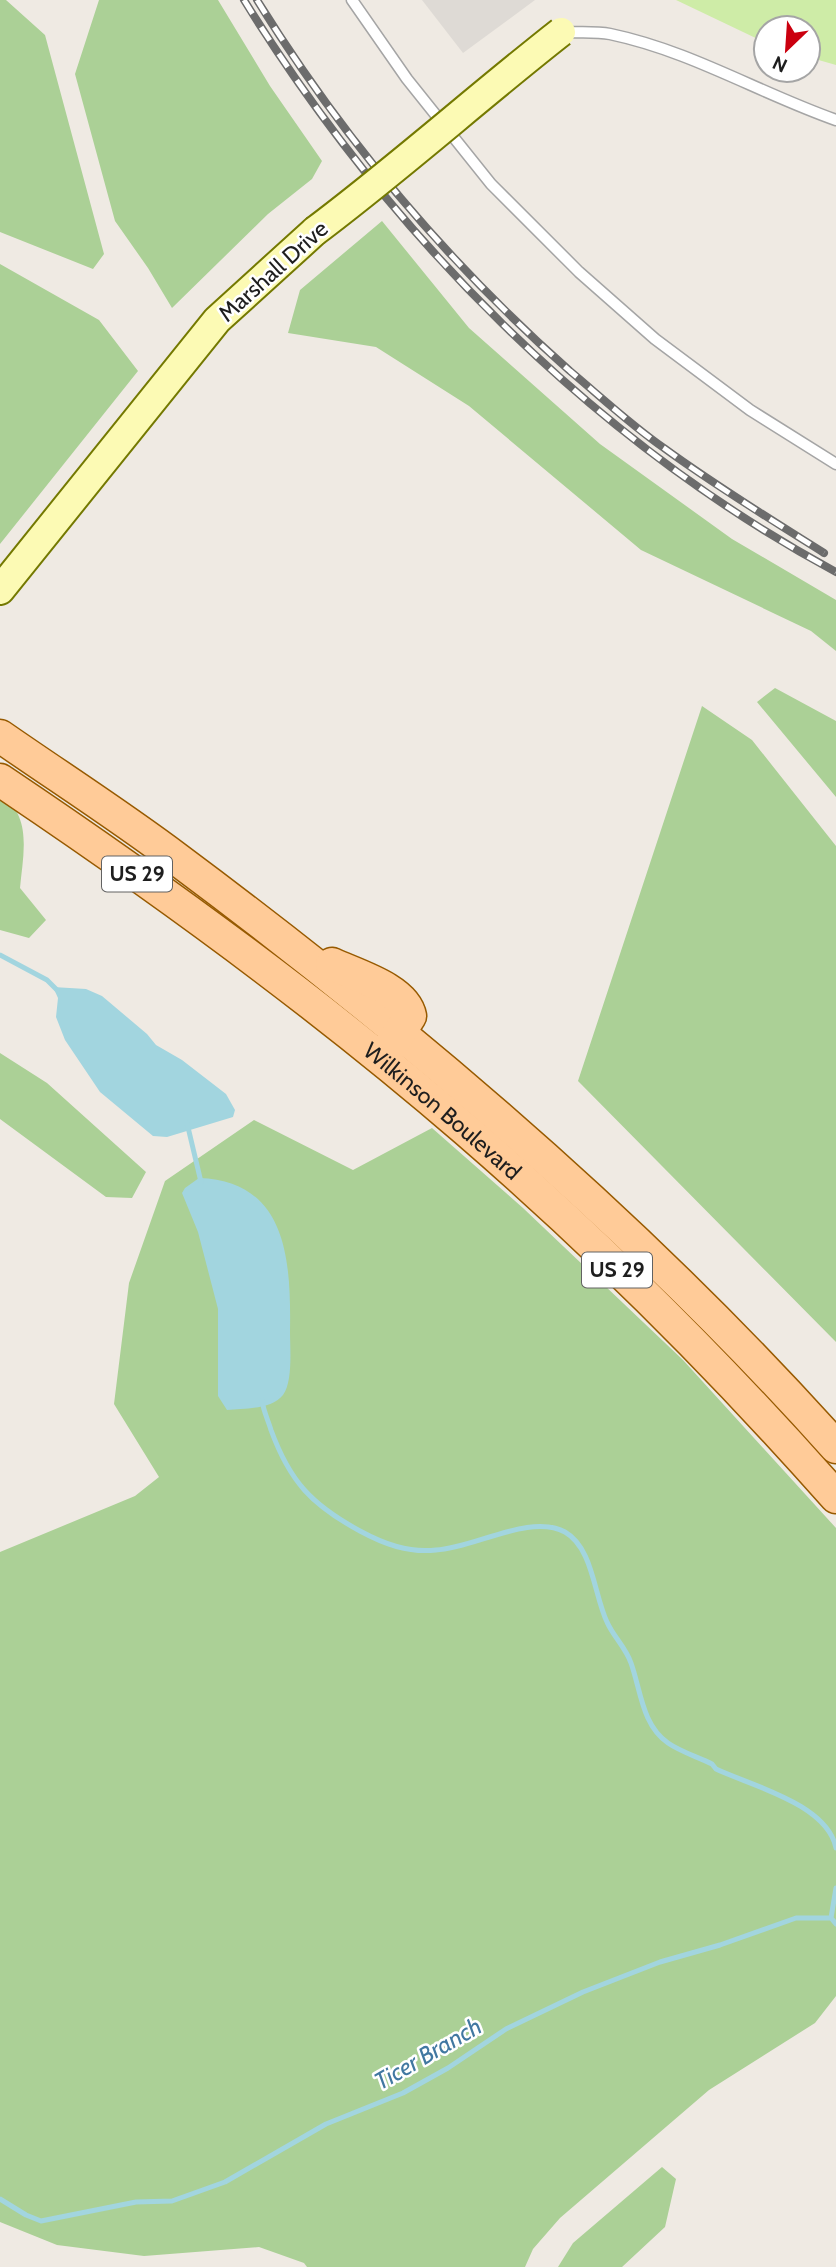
<svg xmlns="http://www.w3.org/2000/svg" width="836" height="2267" viewBox="0 0 836 2267" font-family="Cabin,sans-serif">
<rect width="100%" height="100%" fill="#efeae3"/>
<path fill="#dedad5" d="M422 0H535L463 53Z"/>
<path fill="#ceeca7" d="M676 0H836V65L808 57V28H766V43Z"/>
<path fill="#abd096" d="M0 0H6L45 35 104 254 93 269 0 232Z
M99 0H218L270 86 322 161 312 179 268 214 172 308 148 268 115 221 75 74Z
M382 221 469 328 600 444 732 539 836 600V651L811 631 641 550 469 406 376 347 288 333 300 290Z
M0 264 99 320 138 371 0 544Z
M775 688 836 721V797L757 702Z
M702 706 752 740 836 846V1342L578 1081Z
M0 795C33 815 23 855 20 888L46 920 29 938 0 930Z
M0 1053 47 1083 146 1172 132 1198 106 1197 0 1119Z
M254 1120 353 1170 432 1128 523 1208 683 1360 836 1528V1996L815 2023 709 2090 560 2218 533 2249 525 2267H307L304 2263 259 2247 144 2256 57 2245 0 2222V1552L135 1496 159 1477 114 1404 129 1283 165 1181Z
M662 2167 676 2179 665 2227 622 2267H558L573 2243Z"/>
<path fill="#a2d5df" d="M53 987 86 989 102 996 147 1034 156 1045 182 1060 226 1094 235 1110 233 1117 167 1137 153 1136 100 1092 65 1040 56 1017 58 998Z
M199 1178C288 1181 291 1262 290 1332 290 1348 293 1382 283 1395 271 1410 244 1408 227 1410L218 1396V1309L198 1232 182 1193 185 1188Z"/>
<g fill="none" stroke-linecap="round" stroke-linejoin="round">
<path stroke="#a2d5df" stroke-width="5" d="M0 955 47 980 57 990
M187 1123 201 1182
M262 1400C263 1410 268 1420 271 1430 290 1482 312 1505 360 1531 384 1544 408 1553 436 1550 475 1548 530 1513 565 1532 593 1548 594 1595 607 1622 613 1636 626 1648 631 1663 641 1691 642 1725 668 1743 681 1752 698 1757 712 1764L716 1769C752 1786 827 1804 836 1848
M831 1918 836 1888
M0 2199 26 2215 41 2221 136 2202 172 2201 225 2182 326 2124 403 2093 448 2068 506 2029 583 1992 660 1962 720 1945 796 1918H831L836 1924"/>
<g stroke="#a5a5a5" stroke-width="13">
<path id="lane" d="M352 0 407 79 491 184 579 272 655 339 750 410 836 464
M562 32C577 33 595 31 610 34 691 51 759 93 836 120"/>
</g>
<g stroke="#747901" stroke-width="32">
<path id="secondary" d="M0 590 217 320 315 231"/>
</g>
<g stroke="#975a00" stroke-width="35">
<g id="primary">
<path d="M0 736C59 777 120 816 177 859 412 1034 640 1228 836 1447"/>
<path id="s1" d="M0 780C161 888 319 1003 466 1130 597 1243 721 1367 836 1497"/>
<path d="M332 964C355 975 405 989 410 1016L390 1047"/>
</g>
</g>
<use href="#lane" stroke="#fff" stroke-width="10"/>
<use href="#secondary" stroke="#fcfab4" stroke-width="28"/>
<use href="#primary" stroke="#ffcb98" stroke-width="32"/>
<g stroke="#6c6c6c" stroke-width="8">
<path id="rail" d="M244 0C389 234 592 440 836 572
M257 0C343 139 448 263 570 371 601 397 631 425 664 448 716 486 770 519 824 553"/>
</g>
<use href="#rail" stroke="#fff" stroke-width="5" stroke-dasharray="16" stroke-linecap="butt"/>
<g stroke="#747901" stroke-width="32" stroke-linecap="butt">
<path id="secondary-bridge" d="M315 231C399 168 478 97 561 32"/>
</g>
<use href="#secondary-bridge" stroke="#fcfab4" stroke-width="28"/>
</g>
<g text-anchor="middle" stroke-width="5" stroke-linejoin="round" paint-order="stroke">
<g fill="#fff" stroke="#626262" stroke-width="2">
<rect x="102" y="856.5" width="70" height="35" rx="5"/>
<rect x="582" y="1252.5" width="70" height="35" rx="5"/>
</g>
<g font-size="21" font-weight="bold" fill="#1e1e1e">
<text x="137" y="881">US 29</text>
<text x="617" y="1277">US 29</text>
</g>
<g font-size="23" fill="#1e1e1e" stroke="#fff">
<text transform="translate(273 271) rotate(-42)" y="8">Marshall Drive</text>
<text dy="8" stroke="none"><textPath href="#s1" startOffset="553">Wilkinson Boulevard</textPath></text>
</g>
<g font-size="24" font-style="italic" fill="#4178a1" stroke="#fff">
<text transform="translate(428 2054) rotate(-30)" y="8">Ticer Branch</text>
</g>
</g>
<g transform="translate(787 49) rotate(205)"><circle r="33" fill="#ffffff" stroke="#a5a5a5" stroke-width="2"/>
<path d="M0-5L12 26L0 18L-12 26Z" fill="#cb000f"/>
<text y="-10" font-size="19" font-weight="bold" text-anchor="middle" fill="#1e1e1e">N</text>
</g>
</svg>
